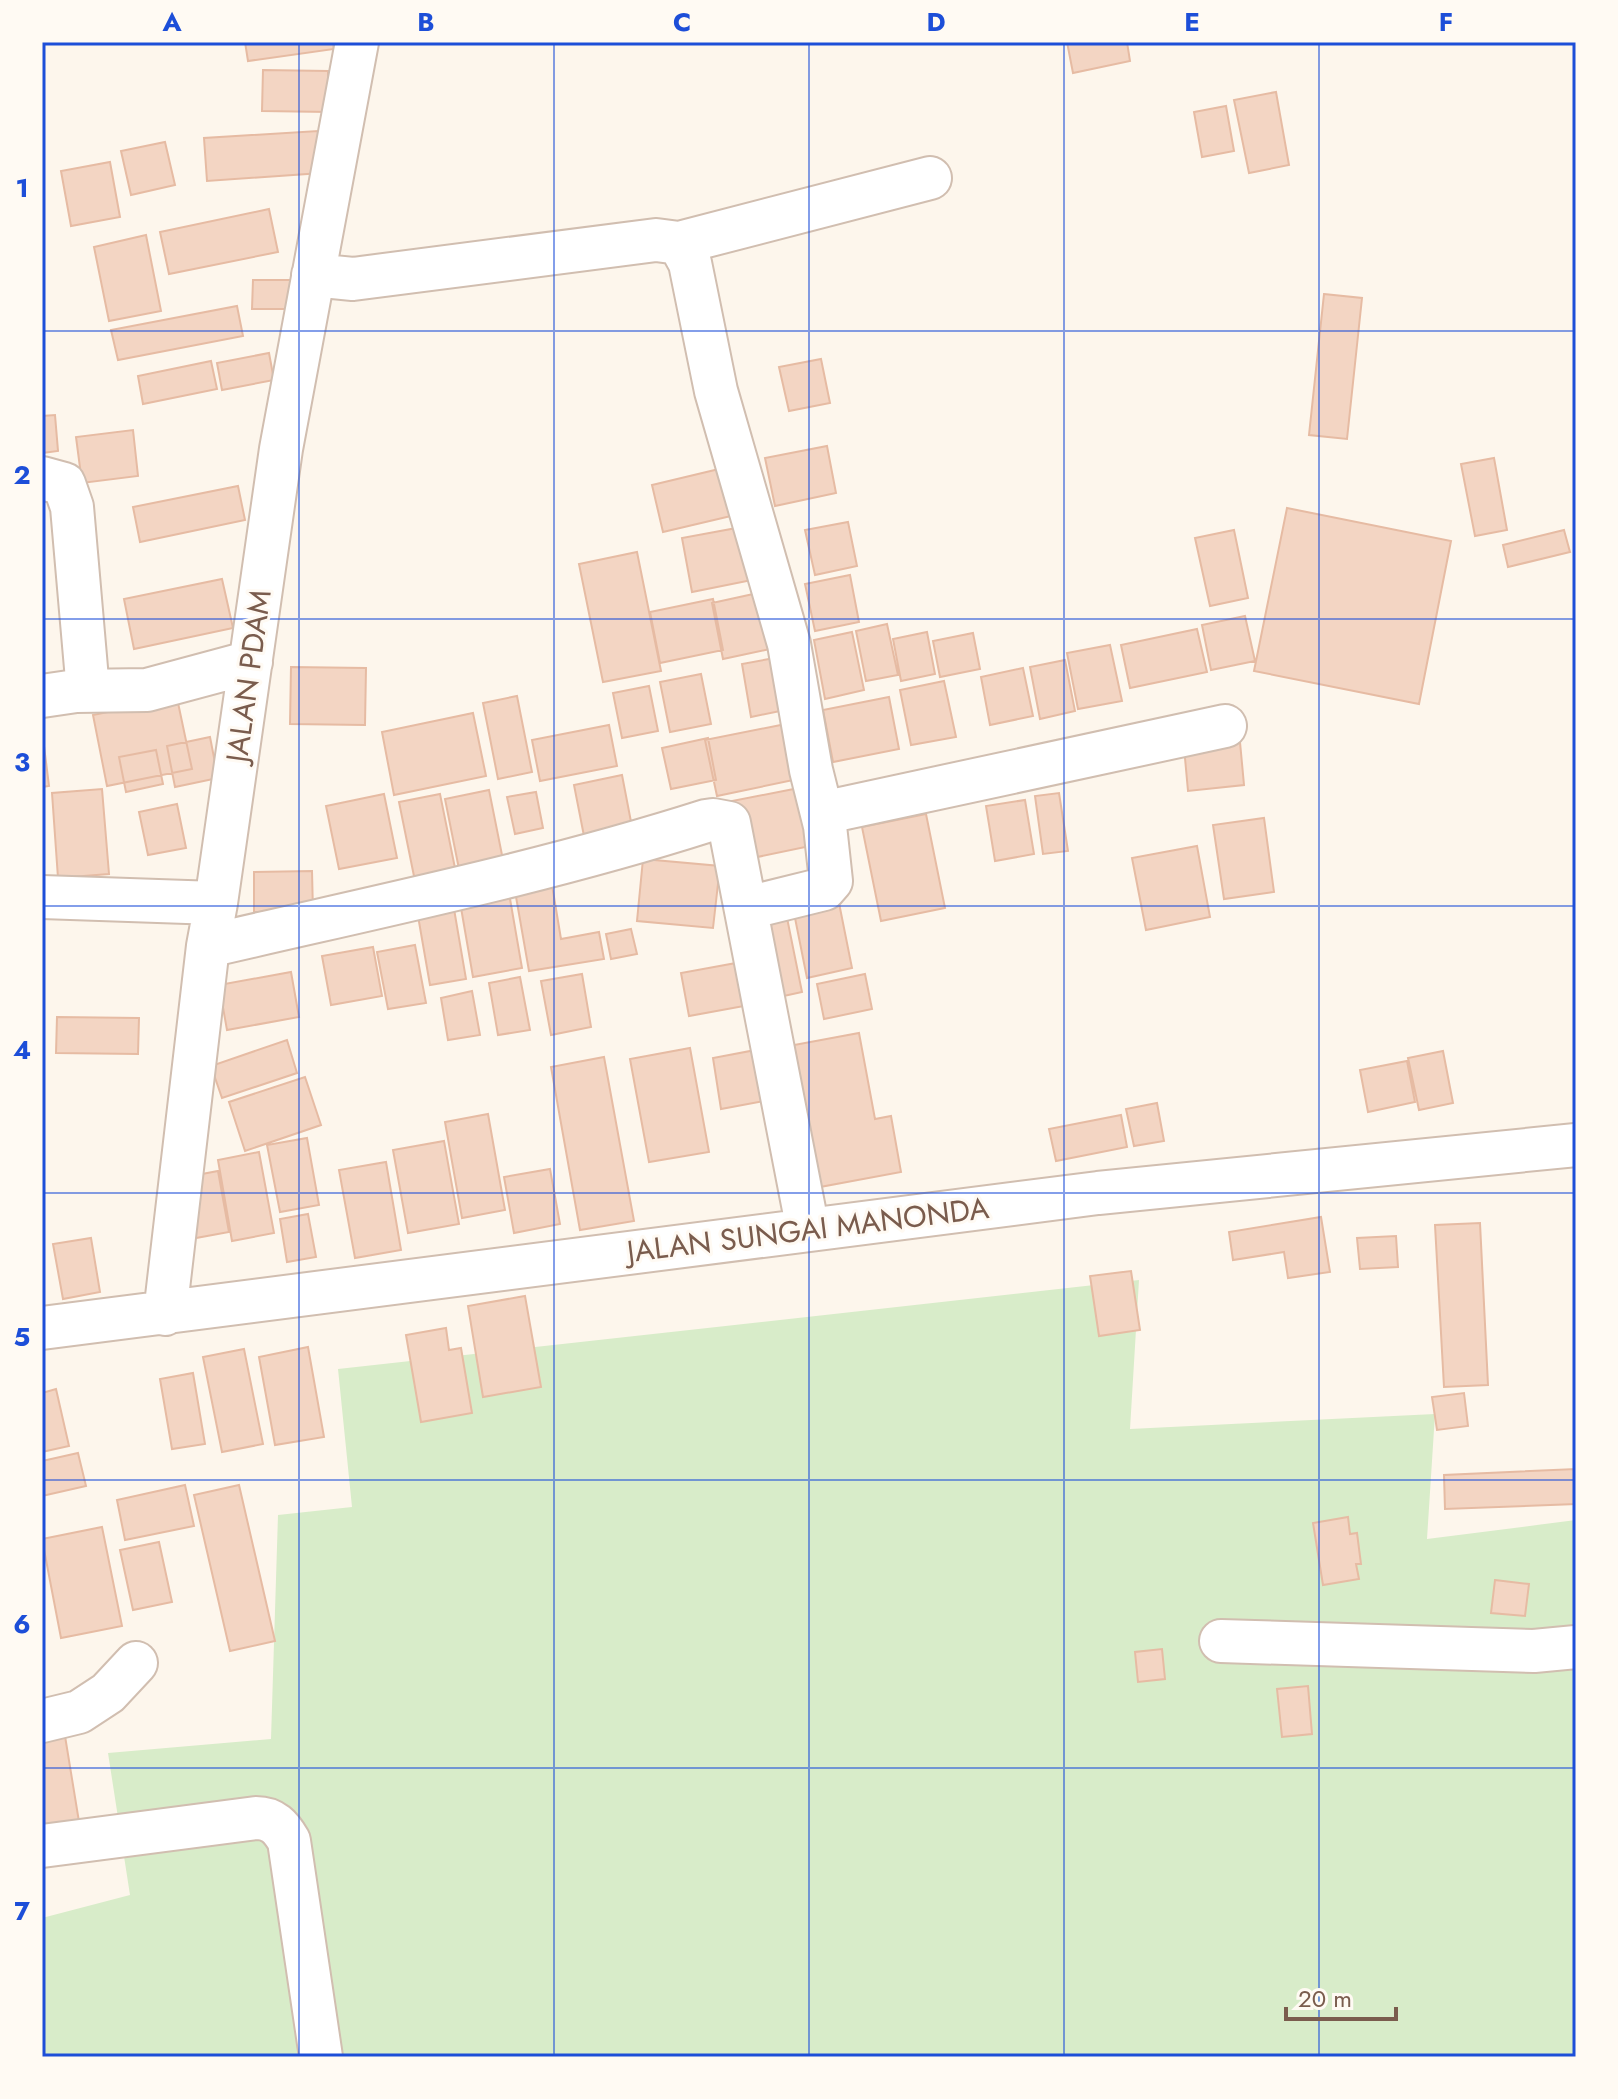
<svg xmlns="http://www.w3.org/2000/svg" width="1618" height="2099" viewBox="0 0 1618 2099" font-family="Jost,sans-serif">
<rect width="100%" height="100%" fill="#fdf6ec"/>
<path fill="#d8ecc9" d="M1139 1280 1130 1429 1435 1414 1427 1539 1576 1520V2057H42V1918L130 1895 108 1753 271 1739 278 1515 352 1507 338 1369Z"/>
<path fill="#f3d5c3" stroke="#e6bba3" stroke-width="2" d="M245 42H333L334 49 248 61Z
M1067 42H1127L1130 61 1073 73Z
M263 70 328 71V112L262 111Z
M1276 92 1289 165 1249 173 1234 100Z
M1226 106 1234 151 1202 157 1194 112Z
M318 131 321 173 207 181 204 138Z
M165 142 175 185 131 195 121 151Z
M110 162 120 217 71 226 61 171Z
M269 209 278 252 169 274 160 232Z
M146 235 161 311 109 321 94 247Z
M253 280H300L299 309H252Z
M1324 294 1362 298 1347 439 1309 435Z
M237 306 243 336 118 360 111 330Z
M269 353 274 380 222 390 217 363Z
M821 359 830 403 789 411 779 367Z
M211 361 217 389 143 404 138 376Z
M55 415 58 451 42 453V416Z
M133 430 138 476 82 483 76 437Z
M827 446 836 493 775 506 765 458Z
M1494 458 1507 530 1475 536 1461 464Z
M719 469 731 516 663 532 652 485Z
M238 486 245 520 140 542 133 507Z
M1287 508 1451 541 1419 704 1254 671Z
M848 522 857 566 815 575 805 530Z
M742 527 752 580 692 592 682 538Z
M1234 530 1248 598 1210 606 1195 538Z
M1564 530 1570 552 1508 567 1503 545Z
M637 552 661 671 603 682 579 564Z
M850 575 859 622 815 631 805 584Z
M222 579 233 628 134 649 124 599Z
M758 593 770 649 723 659 712 603Z
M713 599 723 650 660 663 650 612Z
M1245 616 1255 661 1211 670 1202 625Z
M887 624 898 675 866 681 856 631Z
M1197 629 1207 672 1130 688 1121 645Z
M852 632 864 690 825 699 814 640Z
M927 632 935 674 901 681 893 639Z
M973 633 980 669 940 677 933 641Z
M1110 645 1122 701 1078 709 1067 653Z
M780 657 790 709 751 717 742 664Z
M1065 660 1075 711 1040 719 1030 667Z
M291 667 366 668 365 725 290 724Z
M1023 668 1033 716 990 725 981 677Z
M701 674 711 724 670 732 660 682Z
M944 681 956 737 911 745 900 690Z
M649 686 658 731 622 738 613 693Z
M517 696 532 772 498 779 483 703Z
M889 697 899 749 833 762 823 710Z
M177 698 192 769 107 786 93 715Z
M473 713 486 776 394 795 382 732Z
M791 723 803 778 717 796 705 740Z
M609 725 617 766 540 781 532 740Z
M42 730 49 786 42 787Z
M210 737 218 778 175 787 167 746Z
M708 738 716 780 671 789 662 748Z
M1240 742 1244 785 1188 791 1184 747Z
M156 750 163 784 126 792 119 757Z
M622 775 632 827 584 836 574 785Z
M804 787 815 845 743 860 732 801Z
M102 789 109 874 58 878 52 793Z
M489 790 505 870 461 879 445 799Z
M536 792 543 828 515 834 507 797Z
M1059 793 1068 851 1043 854 1035 796Z
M384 794 397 858 339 869 326 806Z
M440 794 457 878 416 886 399 802Z
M1025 800 1034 854 995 861 986 806Z
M177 804 186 848 148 855 139 812Z
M926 814 945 908 881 921 862 827Z
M1264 818 1274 892 1224 899 1213 825Z
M1197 846 1210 917 1146 930 1132 858Z
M643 859 720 866 713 928 637 921Z
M312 871 313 912H254V872Z
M552 885 561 939 599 932 604 959 529 971 515 891Z
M509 893 522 968 473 977 460 902Z
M837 893 852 968 807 978 792 903Z
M785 908 802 992 770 999 753 915Z
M454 909 466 979 430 985 418 916Z
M631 929 637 954 611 959 606 934Z
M415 945 426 1003 388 1009 377 952Z
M373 947 382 996 331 1005 322 956Z
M747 961 755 1004 689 1016 681 973Z
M291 972 299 1017 227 1030 219 985Z
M582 974 591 1027 551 1035 541 981Z
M865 974 872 1009 824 1019 817 984Z
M520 977 530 1030 498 1035 489 983Z
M472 991 480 1035 448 1040 441 998Z
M57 1017 139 1018 138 1054 56 1053Z
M859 1033 875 1119 891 1116 901 1172 820 1187 794 1045Z
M287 1040 297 1073 222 1098 211 1066Z
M690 1048 709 1152 649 1162 630 1059Z
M766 1048 775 1099 721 1109 713 1058Z
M1443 1051 1453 1103 1419 1110 1408 1058Z
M604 1057 634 1221 580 1230 551 1067Z
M1407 1061 1415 1102 1368 1112 1360 1070Z
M305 1077 321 1125 245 1151 229 1102Z
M1157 1103 1164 1141 1134 1146 1126 1109Z
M488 1114 505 1210 462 1218 445 1122Z
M1121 1115 1127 1147 1056 1161 1049 1129Z
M307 1138 319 1205 280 1212 267 1145Z
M444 1141 459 1224 408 1233 393 1150Z
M259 1152 274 1233 232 1241 218 1160Z
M386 1162 401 1250 355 1258 339 1170Z
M550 1169 560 1224 514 1233 504 1177Z
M218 1171 229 1232 196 1238 186 1177Z
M308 1214 316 1257 287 1262 280 1219Z
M1321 1217 1330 1272 1288 1278 1284 1252 1233 1260 1229 1232Z
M1480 1223 1488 1385 1444 1387 1435 1225Z
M1396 1236 1398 1267 1360 1269 1357 1238Z
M91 1238 100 1292 63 1299 53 1244Z
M1131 1271 1140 1330 1099 1336 1090 1276Z
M525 1296 541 1387 483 1397 468 1306Z
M446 1328 449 1350 461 1348 472 1413 421 1422 406 1335Z
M308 1347 324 1437 275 1445 259 1357Z
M244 1349 263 1444 222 1452 203 1357Z
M193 1373 205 1444 172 1449 160 1379Z
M56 1389 69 1446 42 1452V1393Z
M1464 1393 1468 1426 1437 1430 1432 1397Z
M78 1453 86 1486 42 1496V1461Z
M1576 1469V1504L1445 1509 1444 1475Z
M185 1485 194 1526 125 1540 117 1500Z
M239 1485 275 1641 230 1651 194 1495Z
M1348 1517 1350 1534 1357 1533 1361 1564H1356L1359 1579 1323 1585 1313 1523Z
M102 1527 122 1626 61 1638 42 1539Z
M159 1542 172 1602 133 1610 120 1550Z
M1495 1580 1529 1584 1525 1616 1491 1613Z
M1162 1649 1165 1679 1138 1682 1135 1652Z
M1308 1686 1312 1734 1282 1737 1277 1689Z
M65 1736 81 1834 42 1840V1740Z"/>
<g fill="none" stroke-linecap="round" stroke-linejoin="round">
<g stroke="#d1beb0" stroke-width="46">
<path id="minor" d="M679 243 930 178
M313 275 353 279 656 240 679 243 690 263 716 391 789 644 811 770 825 826 831 881 824 889 747 908
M42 478 64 484 72 507 88 691
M42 696 76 691 147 690 251 662
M822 813 1225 726
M42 897 216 903
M208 946C375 907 543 873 706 821L713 820 729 823 808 1230
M165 1314 208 946 216 903 281 449 357 42
M42 1328 1098 1193 1576 1145
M1221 1641 1534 1651 1576 1647
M42 1721 79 1712 108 1693 136 1663
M42 1846 256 1818C273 1818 281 1827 289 1841L321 2057"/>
</g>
<use href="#minor" stroke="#fff" stroke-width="42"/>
</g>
<path fill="none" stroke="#1d4ed8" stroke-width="2" stroke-opacity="0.55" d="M299 42V2057M554 42V2057M809 42V2057M1064 42V2057M1319 42V2057M42 331H1576M42 619H1576M42 906H1576M42 1193H1576M42 1480H1576M42 1768H1576"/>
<g text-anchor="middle" stroke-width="6" stroke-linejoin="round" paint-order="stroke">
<g font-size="30" fill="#7a5c4d" stroke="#fffaf3">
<text transform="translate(249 676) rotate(-82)" y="10">JALAN PDAM</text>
<text transform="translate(808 1230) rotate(-7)" y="10">JALAN SUNGAI MANONDA</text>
</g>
</g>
<rect width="1618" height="2099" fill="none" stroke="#fffaf3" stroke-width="88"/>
<path d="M1286 2007v12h110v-12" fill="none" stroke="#7a5c4d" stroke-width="4"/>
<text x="1298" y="2007" font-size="24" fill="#7a5c4d" stroke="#fffaf3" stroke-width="6" paint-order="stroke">20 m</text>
<rect x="44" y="44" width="1530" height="2011" fill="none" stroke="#1d4ed8" stroke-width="3"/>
<g font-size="26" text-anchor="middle" font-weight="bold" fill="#1d4ed8">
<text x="172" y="31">A</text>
<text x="426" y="31">B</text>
<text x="682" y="31">C</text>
<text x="936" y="31">D</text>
<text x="1192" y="31">E</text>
<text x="1446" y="31">F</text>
<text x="22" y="197">1</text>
<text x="22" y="484">2</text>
<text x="22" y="771">3</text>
<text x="22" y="1059">4</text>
<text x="22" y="1346">5</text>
<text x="22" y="1633">6</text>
<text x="22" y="1920">7</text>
</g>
</svg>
